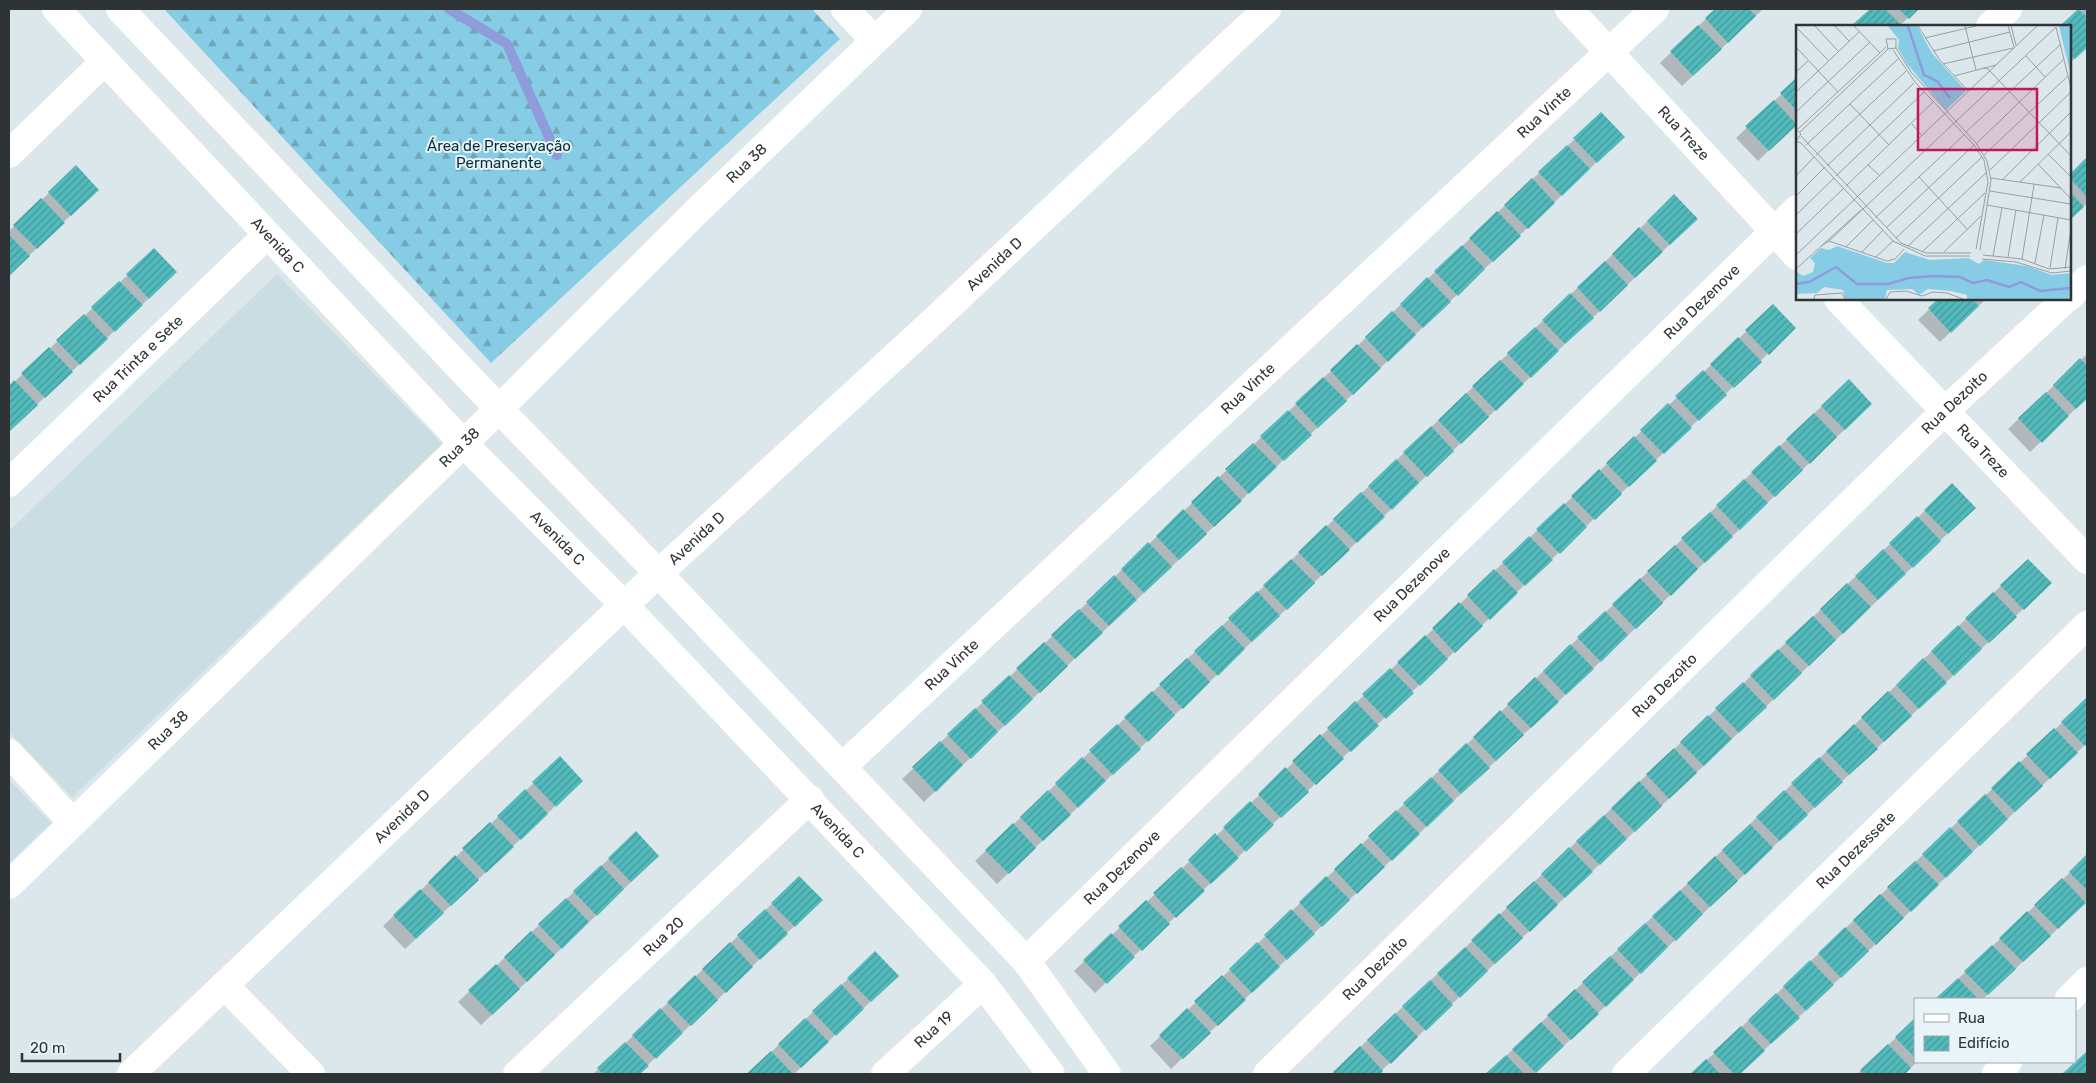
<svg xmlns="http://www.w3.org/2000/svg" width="2096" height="1083" viewBox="0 0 2096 1083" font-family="Rubik,sans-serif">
<defs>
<pattern id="forest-firs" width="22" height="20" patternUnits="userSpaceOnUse" patternTransform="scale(1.25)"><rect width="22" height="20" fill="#87cce5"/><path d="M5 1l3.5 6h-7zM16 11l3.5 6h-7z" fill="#6fa6ba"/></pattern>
<pattern id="building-hatch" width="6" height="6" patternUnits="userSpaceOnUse" patternTransform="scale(1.25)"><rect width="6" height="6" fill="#52babb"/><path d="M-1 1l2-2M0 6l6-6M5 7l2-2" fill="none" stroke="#449899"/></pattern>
</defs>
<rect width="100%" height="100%" fill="#dce7eb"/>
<path fill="#c9dde3" d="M277 274 442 444 72 797 9 732V531Z
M9 780 51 823 9 863Z"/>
<path fill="url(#forest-firs)" d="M164 9H812L840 39 491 363Z"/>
<path fill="#0003" d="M1716 9H1763L1682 86 1660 63Z
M1871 9H1918L1899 26H1853Z
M2081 9H2087V47L2070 63V26H2062Z
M1797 79V123L1758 161 1736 138Z
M1601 114 1623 137 924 802 902 779Z
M2087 159V203L2070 219V175Z
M76 167 97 190 9 275V231Z
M1674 196 1686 229 997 884 975 861Z
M154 250 165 283 9 431V387Z
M1940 299H1986L1940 342 1918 320Z
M1773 306 1795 328 1095 993 1074 971Z
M2087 354V398L2030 452 2008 429Z
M1822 406 1860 415 1171 1069 1150 1046Z
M1952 485 1963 519 1693 776 1378 1074H1332Z
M2028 560 2039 594 1734 884 1534 1074H1487Z
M2087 699V743L1822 995 1739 1074H1692Z
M560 758 571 791 405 949 383 926Z
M636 833 647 867 481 1025 458 1002Z
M2087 856V900L2047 939 1983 999H1937Z
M799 878 810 911 714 1003 638 1074H593Z
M875 953 886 987 794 1074H748Z
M1915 1020V1062H1917L1904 1074H1857Z
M2087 1053V1074H2064L2086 1054Z"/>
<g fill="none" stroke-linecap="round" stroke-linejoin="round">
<path stroke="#8e9cdc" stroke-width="10" d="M449 9 507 44 557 155"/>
</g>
<path fill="url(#building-hatch)" d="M1715 9H1749L1756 16 1728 43 1705 18Z
M1870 9H1885L1902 26H1851Z
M1899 9H1919L1909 19Z
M2078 9 2087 17V48L2075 59 2070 54V26H2060Z
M1698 25 1722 49 1693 76 1670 51Z
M1797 77V111L1780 93Z
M1774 100 1797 125 1769 151 1745 126Z
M1601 112 1625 137 1597 163 1573 138Z
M1567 145 1590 169 1562 196 1538 172Z
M2087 157V197L2070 178V174Z
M76 165 99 190 71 216 48 192Z
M1532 178 1555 203 1528 229 1504 205Z
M2070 192 2084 207 2070 220Z
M1674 194 1698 219 1670 245 1647 221Z
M41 198 65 223 37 249 13 225Z
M1497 211 1521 236 1493 262 1469 238Z
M1639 227 1663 252 1635 278 1612 254Z
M9 235 30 256 9 276Z
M1462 245 1485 269 1458 296 1434 271Z
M154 248 177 272 149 299 126 274Z
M1605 261 1628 285 1600 312 1577 287Z
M1427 277 1451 302 1423 328 1400 304Z
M119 281 143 305 115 332 91 307Z
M1570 293 1594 318 1565 344 1542 320Z
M1938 299H1972L1979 306 1951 333 1928 308Z
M1773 304 1796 328 1769 355 1745 330Z
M1392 311 1416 335 1388 362 1365 337Z
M84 314 108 339 80 365 56 340Z
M1535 327 1559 351 1531 378 1507 353Z
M1738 337 1762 362 1734 388 1710 364Z
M1357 344 1381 368 1353 395 1330 370Z
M49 347 73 372 45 398 21 373Z
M2080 358 2087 366V399L2076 409 2053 385Z
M1500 360 1524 384 1496 411 1472 386Z
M1703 370 1727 395 1699 421 1675 396Z
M1323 377 1347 401 1318 428 1295 403Z
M1849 379 1872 404 1845 430 1821 406Z
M14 380 38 405 10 431 9 386Z
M2046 392 2069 416 2042 443 2018 418Z
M1466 393 1489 417 1461 444 1438 420Z
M1668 403 1692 428 1664 454 1640 430Z
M1288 410 1312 435 1284 461 1260 436Z
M1814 413 1837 437 1810 464 1786 439Z
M1431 426 1454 451 1427 477 1403 452Z
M1634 436 1657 461 1629 487 1606 463Z
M1253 443 1277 467 1249 494 1225 469Z
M1779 445 1803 470 1775 497 1751 472Z
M1396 459 1419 483 1392 510 1368 486Z
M1599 469 1622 494 1595 520 1571 496Z
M1218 476 1242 501 1214 527 1191 502Z
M1744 479 1768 503 1740 530 1716 505Z
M1952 483 1976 508 1948 534 1924 510Z
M1361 492 1385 517 1357 543 1333 519Z
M1564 503 1587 527 1560 554 1536 529Z
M1183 509 1207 534 1179 560 1156 536Z
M1710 512 1733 537 1705 563 1681 538Z
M1917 516 1941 541 1913 568 1889 543Z
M1326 525 1350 550 1322 576 1298 552Z
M1529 536 1553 560 1525 586 1502 562Z
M1148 542 1172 567 1144 593 1121 569Z
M1675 545 1698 569 1671 596 1647 571Z
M1883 549 1906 574 1878 600 1855 576Z
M1291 559 1315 583 1287 610 1263 585Z
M2028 559 2052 583 2024 610 2000 585Z
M1494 569 1518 593 1490 620 1467 595Z
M1114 575 1137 600 1109 626 1086 602Z
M1640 578 1663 603 1636 629 1612 604Z
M1847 583 1871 607 1843 634 1820 609Z
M1257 591 1280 616 1252 642 1228 618Z
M1993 592 2017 617 1989 643 1965 618Z
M1459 602 1483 626 1455 653 1432 628Z
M1079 609 1103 633 1075 659 1051 635Z
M1605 611 1628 635 1601 662 1577 637Z
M1813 616 1836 640 1809 666 1785 642Z
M1222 625 1245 649 1218 676 1194 651Z
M1958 625 1982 649 1954 676 1931 651Z
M1425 635 1448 659 1420 686 1397 662Z
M1044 642 1068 666 1040 693 1016 668Z
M1570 644 1594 669 1566 695 1543 671Z
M1778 649 1802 673 1774 700 1750 675Z
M1187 658 1210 682 1183 709 1159 684Z
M1923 658 1947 683 1919 709 1896 685Z
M1390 668 1414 693 1386 719 1362 694Z
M1009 675 1033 699 1005 726 981 701Z
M1535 677 1559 702 1531 728 1507 704Z
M1743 682 1767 707 1739 733 1715 708Z
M1152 691 1175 715 1148 742 1124 717Z
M1888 691 1912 716 1884 742 1861 717Z
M2087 697V744L2085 746 2061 722Z
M1355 701 1379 726 1351 752 1327 728Z
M975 708 998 732 971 759 947 734Z
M1500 710 1524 735 1496 761 1473 737Z
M1708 715 1732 739 1704 766 1680 742Z
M1117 724 1141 749 1113 775 1089 750Z
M1854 724 1878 749 1849 775 1826 751Z
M2054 728 2078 753 2050 779 2026 754Z
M1320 734 1344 759 1316 785 1292 761Z
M940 741 963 765 936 792 912 767Z
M1466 743 1490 768 1461 794 1438 770Z
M1674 748 1697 773 1669 799 1646 774Z
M560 756 583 781 556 807 532 782Z
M1082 757 1106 781 1078 808 1055 783Z
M1819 757 1843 782 1815 808 1791 783Z
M2019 761 2043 786 2015 812 1991 788Z
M1285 767 1309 792 1281 818 1258 794Z
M1431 777 1454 801 1427 827 1403 803Z
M1639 781 1662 806 1635 832 1611 808Z
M525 789 548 814 521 840 497 816Z
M1048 790 1071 815 1043 841 1020 817Z
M1784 790 1808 815 1780 841 1756 817Z
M1985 794 2008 819 1980 846 1957 821Z
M1250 801 1274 825 1246 852 1223 827Z
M1396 810 1420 834 1392 861 1368 836Z
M1604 815 1627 839 1600 865 1576 841Z
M490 822 514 847 486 873 462 848Z
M1013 823 1036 848 1009 874 985 850Z
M1750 824 1773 848 1745 875 1722 850Z
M1950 827 1973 852 1946 878 1922 854Z
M636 831 659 856 631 882 608 858Z
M1215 833 1239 858 1211 884 1188 860Z
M1361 843 1385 867 1357 894 1334 869Z
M1569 847 1593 872 1565 898 1541 874Z
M2087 854V890L2069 872Z
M455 855 479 880 451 906 428 882Z
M1715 856 1738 881 1710 907 1687 883Z
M1915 861 1939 885 1911 912 1887 887Z
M601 865 624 889 597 916 573 891Z
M1181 867 1205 891 1176 918 1153 893Z
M799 876 823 900 795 927 771 903Z
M1326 876 1350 900 1322 927 1299 902Z
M2062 878 2086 903 2058 929 2034 905Z
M1534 881 1558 905 1530 932 1506 907Z
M420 889 444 913 416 939 393 915Z
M1680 890 1703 914 1676 941 1652 916Z
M1880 894 1904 918 1876 945 1853 920Z
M566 898 589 922 562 949 538 924Z
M1146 900 1170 924 1142 951 1118 926Z
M765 909 788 934 760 960 737 935Z
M1291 909 1315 934 1287 960 1264 935Z
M2027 911 2051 936 2023 962 1999 938Z
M1499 913 1523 938 1495 964 1471 940Z
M1645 923 1668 947 1641 974 1617 949Z
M1845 927 1869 951 1841 978 1818 953Z
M531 931 555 955 527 982 504 957Z
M1111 933 1135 957 1107 984 1083 960Z
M730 942 753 967 726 993 702 969Z
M1257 942 1280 967 1252 993 1229 969Z
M1992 945 2016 969 1988 995 1964 971Z
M1465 947 1488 971 1460 998 1437 973Z
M875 951 899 976 871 1002 847 978Z
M1610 956 1634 980 1606 1007 1582 982Z
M1810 960 1834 985 1806 1011 1783 986Z
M496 964 520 989 492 1015 468 990Z
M695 975 718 1000 691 1026 667 1002Z
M1222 975 1246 1000 1218 1026 1194 1001Z
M1958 978 1978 999H1935Z
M1430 980 1453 1005 1426 1031 1402 1006Z
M841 984 864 1009 836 1036 812 1011Z
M1575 989 1599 1014 1571 1040 1547 1015Z
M1776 993 1800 1018 1771 1044 1748 1020Z
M660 1008 683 1033 656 1059 632 1035Z
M1187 1008 1211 1033 1183 1059 1159 1035Z
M1395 1013 1418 1037 1391 1064 1367 1040Z
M805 1018 829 1042 801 1068 778 1044Z
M1915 1018V1058L1895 1037Z
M1541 1022 1564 1046 1536 1073 1512 1049Z
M1741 1026 1765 1051 1740 1074H1734L1713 1052Z
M625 1042 649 1066 640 1074H603L597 1068Z
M1888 1044 1911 1068 1905 1074H1864L1860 1070Z
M1360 1046 1383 1071 1380 1074H1334L1333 1072Z
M771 1051 793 1074H746Z
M2086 1052 2087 1074H2062Z
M1506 1055 1524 1074H1485Z
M1706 1059 1720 1074H1690Z"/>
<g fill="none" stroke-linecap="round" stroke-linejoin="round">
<g stroke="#fff" stroke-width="28">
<path id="s1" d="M56 9 463 443 624 605 983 984 1051 1074"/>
<path d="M120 9 499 409 659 574 1026 961 1107 1074"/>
<path d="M845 9 874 40"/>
<path id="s2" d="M1569 9 1797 256"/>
<path d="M1990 26 2008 9"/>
<path d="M9 154 105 61"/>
<path d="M2070 296 2087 279"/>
<path id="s3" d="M1838 299 2087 560"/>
<path id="s4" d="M9 483 267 235"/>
<path d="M9 753 73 823"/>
<path id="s5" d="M842 767 1655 9"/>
<path id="s6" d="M9 885 499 409 698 210 908 9"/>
<path id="s7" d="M1026 961 1797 209"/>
<path d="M224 985 311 1074"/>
<path d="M2069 999 2087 981"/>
<path id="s8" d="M131 1074 624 605 928 326 1267 9"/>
<path id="s9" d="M517 1074 810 799"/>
<path id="s10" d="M885 1074 983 984"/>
<path id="s11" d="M1267 1074 1946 410 2066 299"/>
<path id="s12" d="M1626 1074 2087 625"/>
<path d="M1996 1074 2008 1062"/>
</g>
</g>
<g text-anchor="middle" stroke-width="4" stroke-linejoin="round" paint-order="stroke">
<g font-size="15" fill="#2e3335" stroke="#e9f4f9">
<text dy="5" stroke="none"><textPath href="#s5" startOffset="960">Rua Vinte</textPath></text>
<text dy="5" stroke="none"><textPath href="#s2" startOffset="169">Rua Treze</textPath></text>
<text dy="5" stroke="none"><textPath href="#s6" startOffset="1032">Rua 38</textPath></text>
<text dy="5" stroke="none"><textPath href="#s1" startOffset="324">Avenida C</textPath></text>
<text dy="5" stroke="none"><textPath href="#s8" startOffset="1184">Avenida D</textPath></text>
<text dy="5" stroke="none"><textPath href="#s7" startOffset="944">Rua Dezenove</textPath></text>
<text dy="5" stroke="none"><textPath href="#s4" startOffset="179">Rua Trinta e Sete</textPath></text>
<text dy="5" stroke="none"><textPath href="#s5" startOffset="555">Rua Vinte</textPath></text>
<text dy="5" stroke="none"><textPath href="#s11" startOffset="961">Rua Dezoito</textPath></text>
<text dy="5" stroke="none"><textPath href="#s6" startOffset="628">Rua 38</textPath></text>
<text dy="5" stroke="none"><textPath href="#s3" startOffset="210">Rua Treze</textPath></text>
<text dy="5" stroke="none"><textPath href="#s1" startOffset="729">Avenida C</textPath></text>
<text dy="5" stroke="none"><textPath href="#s8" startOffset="779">Avenida D</textPath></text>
<text dy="5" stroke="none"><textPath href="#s7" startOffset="539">Rua Dezenove</textPath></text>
<text dy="5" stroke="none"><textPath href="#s5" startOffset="150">Rua Vinte</textPath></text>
<text dy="5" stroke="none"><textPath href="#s11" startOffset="556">Rua Dezoito</textPath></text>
<text dy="5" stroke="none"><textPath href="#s6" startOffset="222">Rua 38</textPath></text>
<text dy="5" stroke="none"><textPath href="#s8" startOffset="374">Avenida D</textPath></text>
<text dy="5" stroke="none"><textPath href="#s1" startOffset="1134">Avenida C</textPath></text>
<text dy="5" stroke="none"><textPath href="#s12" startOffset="321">Rua Dezessete</textPath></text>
<text dy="5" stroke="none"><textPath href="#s7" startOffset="134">Rua Dezenove</textPath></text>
<text dy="5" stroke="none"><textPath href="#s9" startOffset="201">Rua 20</textPath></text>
<text dy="5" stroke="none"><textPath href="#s11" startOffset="151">Rua Dezoito</textPath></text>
<text dy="5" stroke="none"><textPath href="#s10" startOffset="66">Rua 19</textPath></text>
</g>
<g font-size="15" fill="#032f3b" stroke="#e9f4f9">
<text x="499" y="151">Área de Preservação<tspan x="499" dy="17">Permanente</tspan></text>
</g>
</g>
<g transform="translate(1796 25)">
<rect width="275" height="275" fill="#dce7eb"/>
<path d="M92 1H121L136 28 170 66 150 85 111 39 102 23 103 15ZM263 1H275V51ZM41 221 91 238H98L109 227 134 235 172 233 183 239 188 235 231 241 256 250 275 248V274H171V270L155 266 132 264 123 270 116 264 91 265 89 274H49L47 265 28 262 21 268 0 269V246L7 251 17 247 19 238 14 233 25 223 33 225Z" fill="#87cce5"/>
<path fill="none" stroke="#8e9cdc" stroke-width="2.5" d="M112 1 128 50 141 56 154 73M0 259 13 257 40 242 61 259H92L113 253 138 251 164 252 177 258 191 255 213 262 225 257 244 266 275 263"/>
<path fill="none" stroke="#969fa2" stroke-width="1" d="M19 1 42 26M39 1 53 16M58 1 84 28M122 1 143 34 172 66M169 1 180 45M212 1 218 22M215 1 220 20M0 2 32 35M260 2 275 63M129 13 180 1M0 22 42 67M100 23 92 24 90 14H100V23L115 47 180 118 191 136 195 155 184 225M97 25 119 57 178 120 188 135 192 157 180 224M137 26 214 7M230 31 249 52M147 39 217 23M187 43 192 44 275 131M0 47 12 36M158 51 200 40M0 67 63 7M54 79 93 120M0 87 74 17M116 99 126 111M0 104 5 109 0 116 5 118 97 216 129 231H174M2 104 90 22M4 107 92 24M170 107 265 19M5 111 105 218 130 228H175M181 118 268 34M10 120 102 34M252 129 275 152M20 130 110 46M188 130 272 51M242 139 275 174M72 140 84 151M31 141 118 58M194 145 275 67M0 151 18 132M40 151 128 67M123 152 171 204M195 153 265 163M206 155 275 87M224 157 275 107M50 161 137 77M194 166 275 179M0 171 29 142M191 180 275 195M0 190 38 153M79 193 168 110M90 203 178 120M0 209 48 163M100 213 186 132M33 216 91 236 99 234 108 224M25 221 33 216 260 2M112 221 191 147M50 222 77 195M66 227 87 205M126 227 189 168M148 227 185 191M0 230 241 1M187 230 226 234 253 244 275 242M197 231 206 183M80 232 97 216M212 232 220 185M186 234 220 237 256 248 275 246M226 234 238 160M239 238 248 190M254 243 262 193M0 244 65 185M269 244 275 204M18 274 19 270 46 268 49 274M90 274 94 267 110 266 126 271 137 267 151 268 167 274"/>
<path fill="#c2185b" fill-opacity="0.15" stroke="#c2185b" stroke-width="2.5" d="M122 64H241V125H122Z"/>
<rect width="275" height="275" fill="none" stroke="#2e3335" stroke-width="2.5"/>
</g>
<rect width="2096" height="1083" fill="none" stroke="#2e3335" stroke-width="20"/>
<rect x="1914" y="998" width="162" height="65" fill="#e9f4f9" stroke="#9ea7ab"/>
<rect x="1924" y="1014" width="25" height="8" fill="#ffffff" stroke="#9ea7ab"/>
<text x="1958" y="1023" font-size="15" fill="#2e3335">Rua</text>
<rect x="1924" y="1036" width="25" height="15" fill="url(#building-hatch)" stroke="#9ea7ab"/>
<text x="1958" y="1048" font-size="15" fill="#2e3335">Edifício</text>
<path d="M22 1053v8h98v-8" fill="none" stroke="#2e3335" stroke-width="2.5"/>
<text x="30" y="1053" font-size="15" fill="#2e3335" stroke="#e9f4f9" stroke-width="4" paint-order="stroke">20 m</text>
</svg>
